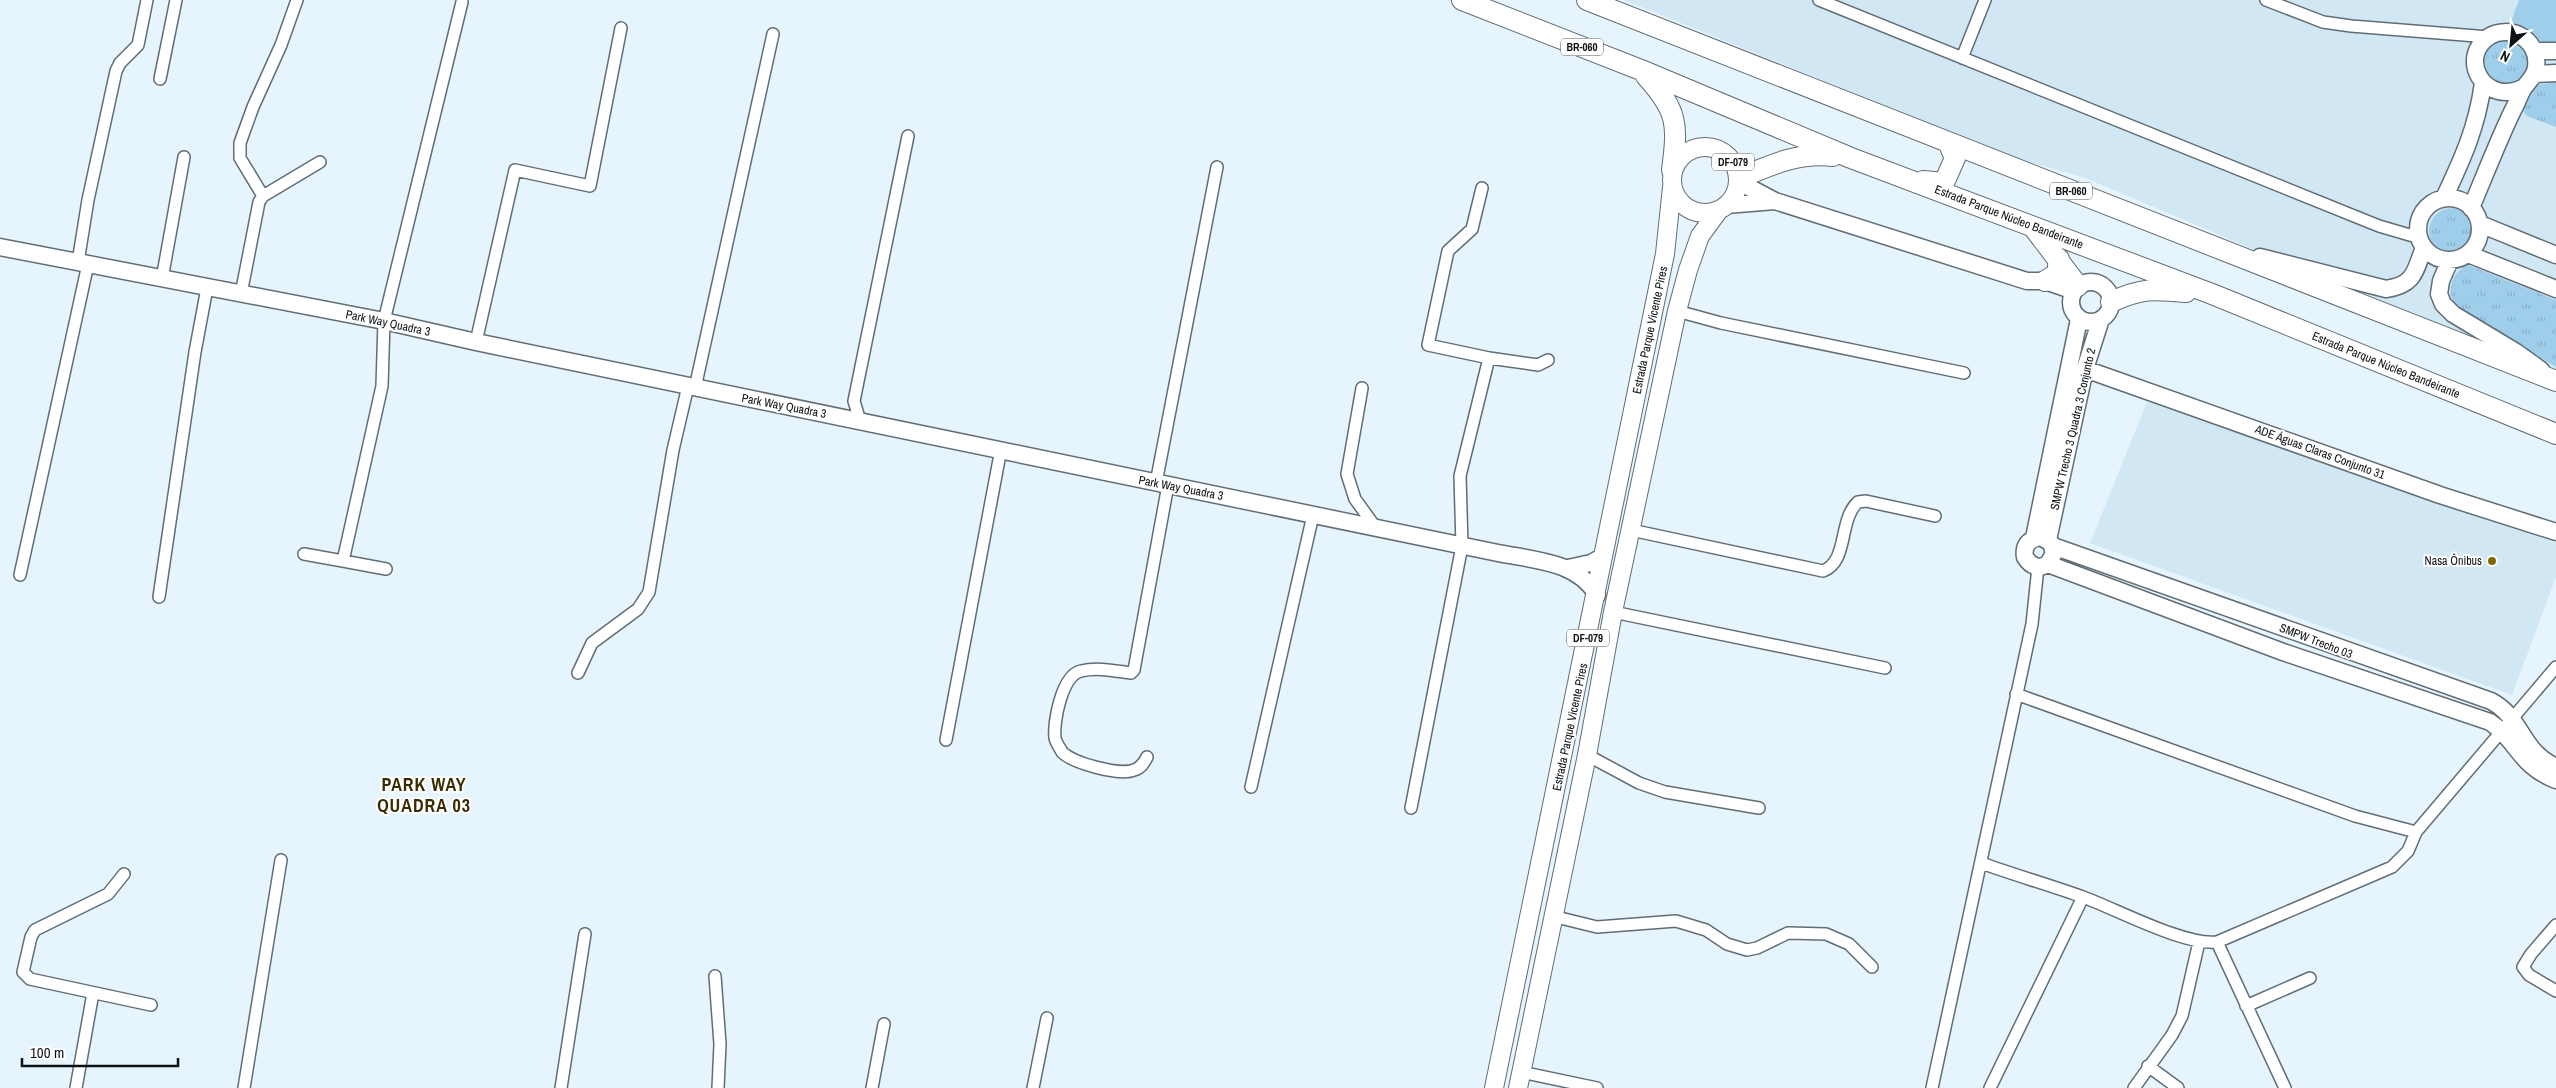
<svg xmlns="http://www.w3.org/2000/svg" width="2556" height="1088" viewBox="0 0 2556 1088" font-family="'Archivo Narrow',sans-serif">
<defs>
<pattern id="park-tufts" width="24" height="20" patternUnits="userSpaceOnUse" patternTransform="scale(1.25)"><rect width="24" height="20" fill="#9fceeb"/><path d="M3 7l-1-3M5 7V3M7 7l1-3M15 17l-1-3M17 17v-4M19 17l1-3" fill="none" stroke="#88b0c9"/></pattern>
</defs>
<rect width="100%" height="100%" fill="#e5f4fd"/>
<path fill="#d1e7f3" d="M1624 0H2521L2510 31 2548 44H2556V374L2373 300 2083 177 2015 158Z
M2147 402 2556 543V577L2512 695 2090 543Z"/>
<path fill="#9fceeb" d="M2519 0H2556V44H2548L2508 30Z"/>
<path fill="url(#park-tufts)" d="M2503 40C2528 41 2532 58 2526 79L2497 87 2482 69C2484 53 2486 45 2503 40Z
M2556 82V127L2527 116 2520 107 2536 85Z
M2429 231a23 23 0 1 1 46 0a23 23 0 1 1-46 0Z
M2468 265 2556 300V367L2464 312C2460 309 2455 306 2453 301 2446 287 2455 270 2468 265Z"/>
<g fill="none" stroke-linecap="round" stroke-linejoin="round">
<g stroke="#616d75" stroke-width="14">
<path id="street" d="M1819 0 2379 226 2420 238
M2266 0 2323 22 2351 26 2489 37
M1962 58 1985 0
M160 79 176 0
M1482 188 1472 229 1448 251 1428 345 1489 358
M263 196 240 158V143L253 107 281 45 297 0
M78 262 88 200 116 71 120 63 138 45 147 0
M162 279 184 157
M241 294 259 202 263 196 320 162
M1677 311 1721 323 1964 373
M476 342 515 170 590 186 621 28
M695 388 773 34
M1362 388 1347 474 1355 499 1376 528
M860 421 854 401 908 136
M1156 483 1217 167
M1631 530 1823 571C1849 561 1838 520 1858 502L1866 501 1935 516
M304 554 343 561 382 386 384 321 462 2
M343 561 386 569
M20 575 88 264
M159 597 195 352 207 288
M1613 612 1885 668
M578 673 592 643 638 609 649 592 673 450 688 386
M2016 694 2355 816 2416 832
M946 740 1001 449
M1587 755 1639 783 1665 792 1759 808
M1147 757C1144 763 1141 768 1134 770 1120 776 1072 763 1062 752 1060 748 1056 743 1055 738 1053 722 1062 675 1081 671 1097 667 1115 671 1131 673L1134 670 1168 485
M1251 787 1313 515
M1411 808 1462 546 1460 476 1489 358 1538 365 1548 360
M1981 863C2015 875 2049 885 2083 897 2116 909 2185 946 2217 942L2392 867 2408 851 2416 832 2556 667
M124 874 108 894 35 930 31 937 23 972 30 979 151 1005
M1552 916 1597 927 1676 921 1706 930 1727 944 1747 950 1757 948 1788 933 1826 934 1849 944 1872 967
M2556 925 2531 954 2523 967 2529 975 2556 991
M2217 942 2285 1088
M715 976 720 1044 718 1088
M2246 1006 2310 978
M2148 1066 2178 1088
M1521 1072 1597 1088
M76 1088 93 993
M244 1088 281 860
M561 1088 585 934
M872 1088 884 1024
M1033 1088 1047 1018
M1932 1088 2032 624 2038 567
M1990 1088 2083 897
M2134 1088 2172 1035 2182 1016 2199 942"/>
</g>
<g stroke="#616d75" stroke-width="19">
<path id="secondary" d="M2534 51H2556
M2534 74 2556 73
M1739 182 1775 201 2027 281H2045L2074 291
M2444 198C2463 158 2477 127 2483 83
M2418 229a31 31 0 1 1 62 0a31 31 0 1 1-62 0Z
M1726 205 1775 201
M2471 208C2485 175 2498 141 2513 110 2517 103 2519 96 2523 89 2528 81 2535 77 2536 67 2538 53 2531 41 2519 35 2510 31 2498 31 2490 36 2456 57 2485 108 2524 87
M2480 224 2556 255
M0 247 384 321 476 342 1498 553C1533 560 1577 561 1597 595
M2468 254 2556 289
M2260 257 2386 289C2415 285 2415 271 2424 247
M2450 260 2441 281 2439 294 2443 304 2453 314 2516 352 2541 370
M2071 302a20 20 0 1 1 40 0a20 20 0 1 1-40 0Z
M2085 369 2440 495 2556 532
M2034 538 2079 319
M2048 540 2085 369 2101 319
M2053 546 2491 701C2523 718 2520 751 2556 767
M2048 564 2054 553 2051 543 2041 537C2029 539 2023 545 2025 557 2031 567 2039 569 2048 564L2283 652 2490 722C2519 742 2518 765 2556 780
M1568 568 1591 563 1602 557"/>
</g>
<g stroke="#616d75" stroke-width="20">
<path id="primary" d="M1672 180a33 33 0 1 1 66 0a33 33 0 1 1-66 0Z
M1494 1088 1665 254 1672 187
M1518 1088 1587 755 1613 612 1677 311 1688 270 1700 236 1719 210"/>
</g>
<g stroke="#616d75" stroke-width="22">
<path id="highway" d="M1462 0 1641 70 1851 158 2212 294 2556 434
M1587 0 2556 381
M1646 76C1678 111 1678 124 1672 170
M1740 178C1771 165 1798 152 1833 156
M1923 181 1944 183 1955 158 1948 142
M2033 227 2078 286
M2045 281 2057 274 2059 259
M2111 302C2142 288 2152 289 2186 292"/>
</g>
<use href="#street" stroke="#fff" stroke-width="11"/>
<use href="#secondary" stroke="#fff" stroke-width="16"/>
<use href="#primary" stroke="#fff" stroke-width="18"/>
<use href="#highway" stroke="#fff" stroke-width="20"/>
</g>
<circle fill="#826800" stroke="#fefefe" stroke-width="2" cx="2492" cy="561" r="5"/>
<g text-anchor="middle" stroke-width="4" stroke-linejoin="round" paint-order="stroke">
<g fill="#fefefe" stroke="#55585a" stroke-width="1">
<rect x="1561" y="38.5" width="42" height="17" rx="4"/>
<rect x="1712" y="153.5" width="42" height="17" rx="4"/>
<rect x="2050" y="182.5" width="42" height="17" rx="4"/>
<rect x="1567" y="629.5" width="42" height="17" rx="4"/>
</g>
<g font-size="11" font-weight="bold" fill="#0c1114">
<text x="1582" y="51">BR-060</text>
<text x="1733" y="166">DF-079</text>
<text x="2071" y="195">BR-060</text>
<text x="1588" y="642">DF-079</text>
</g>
<g font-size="12" fill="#0c1114" stroke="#fefefe">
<text transform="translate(2009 217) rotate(21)" y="4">Estrada Parque Núcleo Bandeirante</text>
<text transform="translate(388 323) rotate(12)" y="4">Park Way Quadra 3</text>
<text transform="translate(1650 330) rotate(-78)" y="4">Estrada Parque Vicente Pires</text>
<text transform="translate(2386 365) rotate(22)" y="4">Estrada Parque Núcleo Bandeirante</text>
<text transform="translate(784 406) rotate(11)" y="4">Park Way Quadra 3</text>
<text transform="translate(2073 429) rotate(-77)" y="4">SMPW Trecho 3 Quadra 3 Conjunto 2</text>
<text transform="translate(2320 452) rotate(20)" y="4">ADE Águas Claras Conjunto 31</text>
<text transform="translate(1181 488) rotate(11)" y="4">Park Way Quadra 3</text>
<text transform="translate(2316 641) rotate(21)" y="4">SMPW Trecho 03</text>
<text transform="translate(1570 727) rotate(-78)" y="4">Estrada Parque Vicente Pires</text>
</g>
<g font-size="12" fill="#0c1114" stroke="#fefefe" text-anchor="end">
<text x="2482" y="565">Nasa Ônibus</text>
</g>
<g font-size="18" font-weight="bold" letter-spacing="1" fill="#392c01" stroke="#fefefe">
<text x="424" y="791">PARK WAY<tspan x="424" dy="21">QUADRA 03</tspan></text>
</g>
</g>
<g transform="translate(2511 45) rotate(207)" stroke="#fefefe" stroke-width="4" paint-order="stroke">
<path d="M0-4L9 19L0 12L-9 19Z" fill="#0c1114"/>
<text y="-8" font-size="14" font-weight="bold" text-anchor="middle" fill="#0c1114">N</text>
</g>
<path d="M22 1058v8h156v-8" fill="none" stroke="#0c1114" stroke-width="2.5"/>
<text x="30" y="1058" font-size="15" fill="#0c1114" stroke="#fefefe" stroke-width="4" paint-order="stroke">100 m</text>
</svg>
